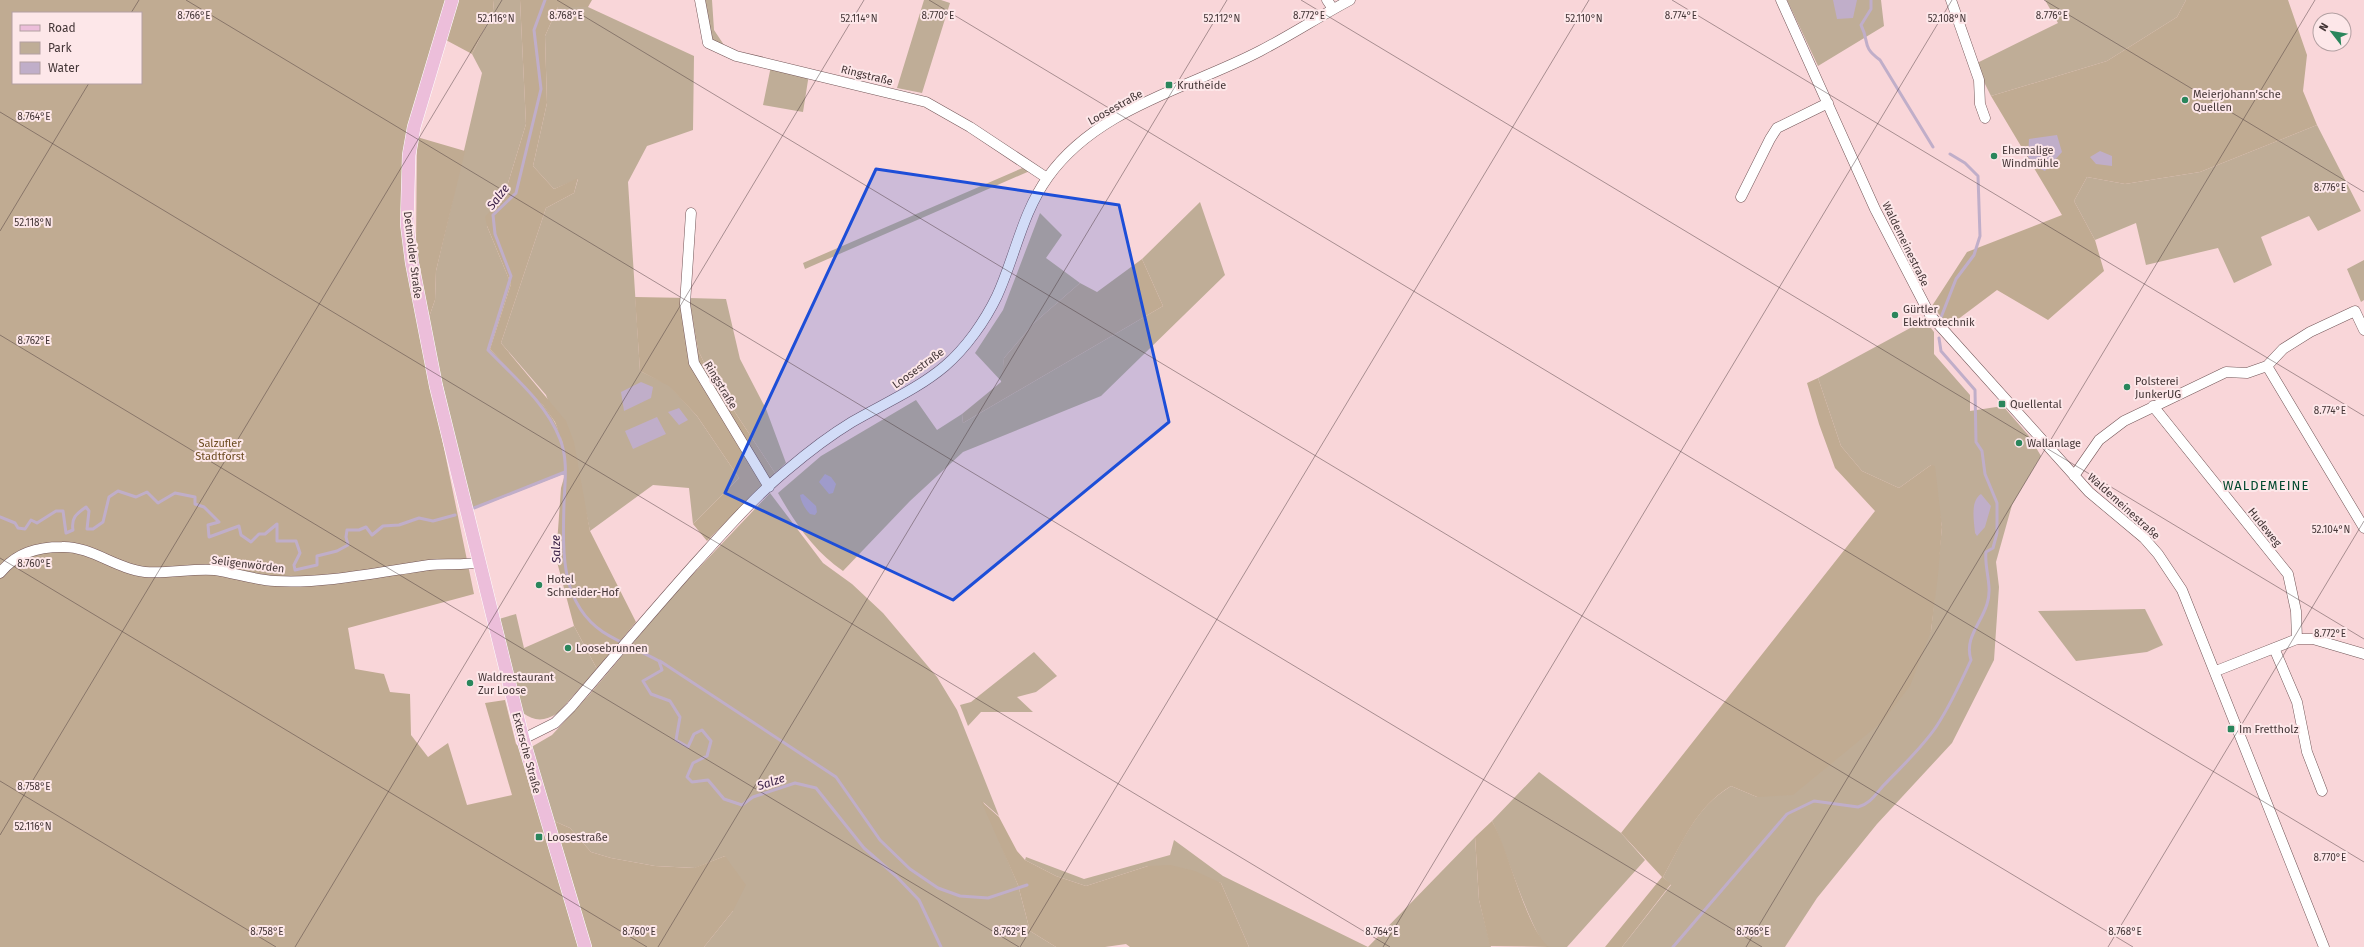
<svg xmlns="http://www.w3.org/2000/svg" width="2364" height="947" viewBox="0 0 2364 947" font-family="'Fira Sans',sans-serif">
<rect width="100%" height="100%" fill="#f9d6d9"/>
<path fill="#bfad97" d="M494 0H520L526 124 505 193 497 202 487 226 511 284 490 349C514 374 554 407 562 440 564 450 565 461 566 471L563 474 471 510 428 320 435 300 436 271 482 73 472 54 493 11Z
M703 0H712L714 30 728 51 712 41Z
M924 0H941L950 3 922 93 897 88Z
M1787 0H1881L1884 26 1818 66Z
M2045 0H2186L2177 17 2107 61 1991 96 1975 64 2058 23Z
M558 7H588L694 56 693 130 647 146 628 182 640 371 669 385 697 416 739 478 693 524 689 488 653 485 590 531 583 498 546 395 501 343 546 208 574 193 578 179 554 189 533 166 547 103 545 36Z
M771 66 809 74 803 112 763 105Z
M2317 125 2361 211 2318 231 2309 216 2261 237 2272 265 2234 283 2218 248 2146 265 2136 223 2095 240 2074 201 2087 177 2125 184 2200 172Z
M1027 166 1032 170 805 269 803 263Z
M1200 202 1225 275 1101 396 963 452 910 501 843 571C814 551 795 523 778 493L821 456 916 400 937 430 962 414 963 423 1163 306 1142 259Z
M1040 213 1062 235 1046 258 1080 283 1034 323 1004 358 1002 382 975 353 1003 310Z
M2364 260V300L2361 302 2347 269Z
M689 298 726 299 740 359 766 409 786 463 775 473 709 373 698 350Z
M1925 320 1934 332V354L1970 395V411L2003 406 2029 436 2041 456 2012 505 1996 562 1999 587 1994 660 1952 743 1877 824 1817 898 1785 947H1622L1671 885 1663 877C1683 841 1694 809 1731 786L1757 797 1931 631 1942 527 1931 465 1899 488 1862 471 1841 446 1818 378Z
M770 493 823 563 852 584 883 613 937 677 957 710 999 816 983 802 981 797 1018 885 1030 931 1056 947H704L733 911 725 856 695 868 655 866 611 858 591 852 570 828 547 818 528 749 552 735 589 695 677 591Z
M2145 609 2163 645 2147 652 2076 661 2038 611Z
M516 614 524 648 574 626 597 669 558 713C545 721 535 722 523 713L499 619Z
M1034 652 1057 676 1036 692 1017 697 1033 712H981L968 726 960 705 971 702Z
M1539 772 1621 833 1645 860 1567 947C1562 947 1553 947 1548 947 1534 942 1503 841 1492 821Z
M1475 837 1479 900 1491 947H1249L1221 883 1148 866 1086 886 1056 876 1025 860 1026 857 1084 879 1170 855 1174 840 1223 876 1368 947Z"/>
<path fill="#c0ab92" fill-rule="evenodd" d="M0 0H446L402 186 433 395 474 594 348 628 355 669 384 674 390 692 410 694 411 735 428 757 448 743 467 805 512 795 485 703 505 700 516 744 520 747 581 947H0ZM13 13H141V83H13Z
M458 0H494L493 11 472 54 444 39Z
M520 0H592L588 7H558L545 36 547 103 533 166 554 189 578 178 574 193 546 208 501 343 566 421 574 442 590 531 636 622 597 669 574 626 556 558 561 488 566 471 562 439 555 422 543 405 490 349 511 284 487 226 485 217 505 193 526 124Z
M2186 0H2288L2307 55 2303 91 2317 125 2200 172 2125 184 2087 177 2074 201 2095 240 2104 271 2048 320 1997 290 1949 326 1932 306 1967 252 2062 215 1991 96 2107 61 2177 17Z
M417 137 465 151 436 271 435 300 428 320 416 249Z
M1142 259 1163 306 963 423 962 414 1001 382 1004 358 1034 323 1080 283 1097 292Z
M635 297 689 298 698 350 709 373 775 473 707 541 693 524 739 478 697 416 669 386 640 371Z
M1818 378 1841 446 1862 471 1899 488 1931 465 1935 466 1942 527 1938 575 1931 631 1910 686 1882 722 1793 795 1757 797 1731 786C1695 808 1683 842 1663 877L1671 884 1622 947H1605L1662 877 1621 833 1875 511 1835 468 1819 424 1807 383Z
M981 801 999 817 1017 851 1025 860 1056 876 1086 886 1148 866 1170 865 1195 871 1221 883 1249 947H1130L1126 944 1105 947H1056L1030 931 1018 885Z
M547 818 570 828 591 852 611 858 655 866 694 868 725 856 746 885 733 911 704 947H588Z
M1492 821C1509 850 1526 929 1549 947L1490 946 1479 900 1475 837Z"/>
<path fill="#c0aec9" d="M1833 0H1857L1853 18 1837 19Z
M2057 135 2062 152 2045 171 2038 168 2028 157 2029 139Z
M2100 151 2112 156V166L2096 164 2090 157Z
M641 382 653 387 651 398 624 411 621 392Z
M679 408 688 420 679 425 668 412Z
M657 417 666 434 633 449 625 431Z
M825 474 831 477 836 484 833 493 829 494 819 482Z
M803 494 816 506 817 512 815 515 810 514C805 509 801 502 800 495Z
M1981 494 1991 506 1985 527 1977 536 1975 533C1974 521 1970 501 1981 494Z"/>
<g fill="none" stroke-linecap="round" stroke-linejoin="round">
<path stroke="#c0aec9" stroke-width="3" d="M545 0 534 30 541 89 516 193 493 215 495 234 511 276 488 350C514 377 546 403 560 439 568 458 565 482 564 502 563 549 559 602 603 632 620 643 641 651 659 661L662 670 643 681 651 694 670 701 680 717 676 740 688 747 694 734 702 730 711 741 707 756 693 763 687 777 692 782 708 780 724 799 742 805 753 797 795 783 816 788 864 848 896 876 919 900 941 947
M1871 0V9L1861 25C1870 43 1861 46 1880 60L1933 147
M1940 320 1956 279 1974 255 1980 236 1978 176 1965 163 1950 154
M474 508 565 472
M0 517 15 523 18 528 25 529 31 520 37 523 56 511H63L66 533 73 530C71 518 76 514 86 507L89 511 87 529H93L103 522 109 497 118 491 136 497 147 492 158 503 175 493 195 497V504L204 507 219 522 208 525 209 537 239 526 241 535 251 542 259 534H265L277 524V541H296L300 553 294 565 295 570 317 565V556L337 551 348 545 346 537 347 530H359L366 527 372 535 383 526 399 525 419 518 433 521 455 515
M660 661 836 777 880 840 910 869 938 888 960 896 988 898 1027 885
M1673 947 1787 814 1814 801 1858 807C1870 804 1875 795 1883 786 1901 767 1921 749 1936 727 1950 706 1961 682 1971 660 1964 638 1981 624 1987 604 1993 587 1984 568 1986 552L1993 548 1997 533V503L1985 474 1982 451 1976 442 1975 390 1941 351 1939 338"/>
<g stroke="#735658" stroke-width="11">
<path id="minor" d="M700 0 708 43 736 56 926 102 970 127 1047 178
M1327 0 1333 9
M1781 0 1875 209 1930 315 2089 492 2144 538 2158 554 2182 590 2324 947
M1951 0 1979 80 1980 104 1985 118
M1741 197 1770 139 1777 128 1828 103
M691 213 685 304 694 363 769 487
M2267 366 2364 528
M2153 406 2288 574 2296 611 2297 639
M2074 476 2099 440 2124 421 2226 372 2247 373 2267 366 2283 349 2310 332 2355 311 2364 330
M0 573C16 553 37 547 62 547 91 546 116 569 145 572 168 574 192 568 215 570 235 573 255 580 275 581 324 584 379 572 429 565 446 563 463 566 480 562
M2274 648 2297 702 2307 752 2322 791
M2216 671 2297 639H2313L2364 654
M523 739 555 723 571 707C611 660 651 613 692 567 722 534 752 499 787 470 807 453 829 436 852 422 883 404 918 389 945 366 966 348 985 321 997 296 1015 257 1022 213 1048 177 1097 108 1189 88 1260 51 1291 35 1320 16 1350 0"/>
</g>
<g stroke="#fff" stroke-width="14">
<path id="major" d="M452 0 414 127 409 155 407 224 412 263 436 386 523 739 585 947"/>
</g>
<use href="#minor" stroke="#fff" stroke-width="10"/>
<use href="#major" stroke="#ecbeda" stroke-width="13"/>
</g>
<path fill="#1d4ed8" fill-opacity="0.2" stroke="#1d4ed8" stroke-width="3" stroke-linejoin="round" d="M876 169 1119 205 1169 422 953 600 725 493Z"/>
<path fill="none" stroke="#443637" stroke-width="1" stroke-opacity="0.45" d="M186 0 1762 947M557 0 2133 947M929 0 2364 862M1301 0 2364 639M1672 0 2364 416M2044 0 2364 192M131 13 139 0M0 112 1390 947M0 231 89 83M0 335 1019 947M0 558 647 947M0 781 276 947M0 835 502 0M295 947 864 0M658 947 1227 0M1020 947 1589 0M1383 947 1952 0M1746 947 2315 0M2108 947 2364 521"/>
<g fill="#2a865c" stroke="#fde7e9" stroke-width="1.5">
<rect x="1165" y="81" width="8" height="8" rx="2"/>
<circle cx="2185" cy="100" r="4"/>
<circle cx="1994" cy="156" r="4"/>
<circle cx="1895" cy="315" r="4"/>
<circle cx="2127" cy="387" r="4"/>
<rect x="1998" y="400" width="8" height="8" rx="2"/>
<circle cx="2019" cy="443" r="4"/>
<circle cx="539" cy="585" r="4"/>
<circle cx="568" cy="648" r="4"/>
<circle cx="470" cy="683" r="4"/>
<rect x="2227" y="725" width="8" height="8" rx="2"/>
<rect x="535" y="833" width="8" height="8" rx="2"/>
</g>
<g text-anchor="middle" stroke-width="4" stroke-linejoin="round" paint-order="stroke">
<g font-size="11" fill="#443637" stroke="#fde7e9">
<text transform="translate(867 75) rotate(14)" y="4">Ringstraße</text>
<text transform="translate(1115 107) rotate(-29)" y="4">Loosestraße</text>
<text transform="translate(1906 244) rotate(64)" y="4">Waldemeinestraße</text>
<text transform="translate(413 255) rotate(83)" y="4">Detmolder Straße</text>
<text transform="translate(918 368) rotate(-36)" y="4">Loosestraße</text>
<text transform="translate(721 385) rotate(59)" y="4">Ringstraße</text>
<text transform="translate(2124 506) rotate(42)" y="4">Waldemeinestraße</text>
<text transform="translate(2265 527) rotate(51)" y="4">Hudeweg</text>
<text transform="translate(248 564) rotate(7)" y="4">Seligenwörden</text>
<text transform="translate(527 753) rotate(75)" y="4">Extersche Straße</text>
</g>
<g font-size="11" fill="#443637" stroke="#fde7e9" text-anchor="start">
<text x="1177" y="89">Krutheide</text>
<text x="2193" y="98">Meierjohann’sche<tspan x="2193" dy="13">Quellen</tspan></text>
<text x="2002" y="154">Ehemalige<tspan x="2002" dy="13">Windmühle</tspan></text>
<text x="1903" y="313">Gürtler<tspan x="1903" dy="13">Elektrotechnik</tspan></text>
<text x="2135" y="385">Polsterei<tspan x="2135" dy="13">JunkerUG</tspan></text>
<text x="2010" y="408">Quellental</text>
<text x="2027" y="447">Wallanlage</text>
<text x="547" y="583">Hotel<tspan x="547" dy="13">Schneider-Hof</tspan></text>
<text x="576" y="652">Loosebrunnen</text>
<text x="478" y="681">Waldrestaurant<tspan x="478" dy="13">Zur Loose</tspan></text>
<text x="2239" y="733">Im Frettholz</text>
<text x="547" y="841">Loosestraße</text>
</g>
<g font-size="11" fill="#6d4d22" stroke="#fde7e9">
<text x="220" y="447">Salzufler<tspan x="220" dy="13">Stadtforst</tspan></text>
</g>
<g font-size="12" font-style="italic" fill="#3c2248" stroke="#fde7e9">
<text transform="translate(498 197) rotate(-52)" y="4">Salze</text>
<text transform="translate(556 549) rotate(-92)" y="4">Salze</text>
<text transform="translate(771 782) rotate(-18)" y="4">Salze</text>
</g>
<g font-size="13" letter-spacing="1" fill="#02492e" stroke="#fde7e9">
<text x="2266" y="490">WALDEMEINE</text>
</g>
</g>
<g font-size="10" text-anchor="middle" fill="#443637" stroke="#fde7e9" stroke-width="4" stroke-linejoin="round" paint-order="stroke">
<text x="194" y="19">8.766°E</text>
<text x="566" y="19">8.768°E</text>
<text x="938" y="19">8.770°E</text>
<text x="1309" y="19">8.772°E</text>
<text x="1681" y="19">8.774°E</text>
<text x="2052" y="19">8.776°E</text>
<text x="859" y="22">52.114°N</text>
<text x="496" y="22">52.116°N</text>
<text x="1222" y="22">52.112°N</text>
<text x="1584" y="22">52.110°N</text>
<text x="1947" y="22">52.108°N</text>
<text x="34" y="120">8.764°E</text>
<text x="2330" y="191">8.776°E</text>
<text x="33" y="226">52.118°N</text>
<text x="34" y="344">8.762°E</text>
<text x="2330" y="414">8.774°E</text>
<text x="2331" y="533">52.104°N</text>
<text x="34" y="567">8.760°E</text>
<text x="2330" y="637">8.772°E</text>
<text x="34" y="790">8.758°E</text>
<text x="33" y="830">52.116°N</text>
<text x="2330" y="861">8.770°E</text>
<text x="267" y="935">8.758°E</text>
<text x="639" y="935">8.760°E</text>
<text x="1010" y="935">8.762°E</text>
<text x="1382" y="935">8.764°E</text>
<text x="1753" y="935">8.766°E</text>
<text x="2125" y="935">8.768°E</text>
</g>
<rect x="12" y="12" width="130" height="72" fill="#fde7e9" stroke="#b3a0a2"/>
<rect x="20" y="25" width="20" height="6" fill="#ecbeda" stroke="#b3a0a2"/>
<text x="48" y="32" font-size="12" fill="#443637">Road</text>
<rect x="20" y="42" width="20" height="12" fill="#bfad97" stroke="#b3a0a2"/>
<text x="48" y="52" font-size="12" fill="#443637">Park</text>
<rect x="20" y="62" width="20" height="12" fill="#c0aec9" stroke="#b3a0a2"/>
<text x="48" y="72" font-size="12" fill="#443637">Water</text>
<g transform="translate(2332 32) rotate(301)"><circle r="19" fill="#fde7e9" stroke="#b3a0a2"/>
<path d="M0-3L7 15L0 10L-7 15Z" fill="#2a865c"/>
<text y="-6" font-size="11" font-weight="bold" text-anchor="middle" fill="#443637">N</text>
</g>
</svg>
